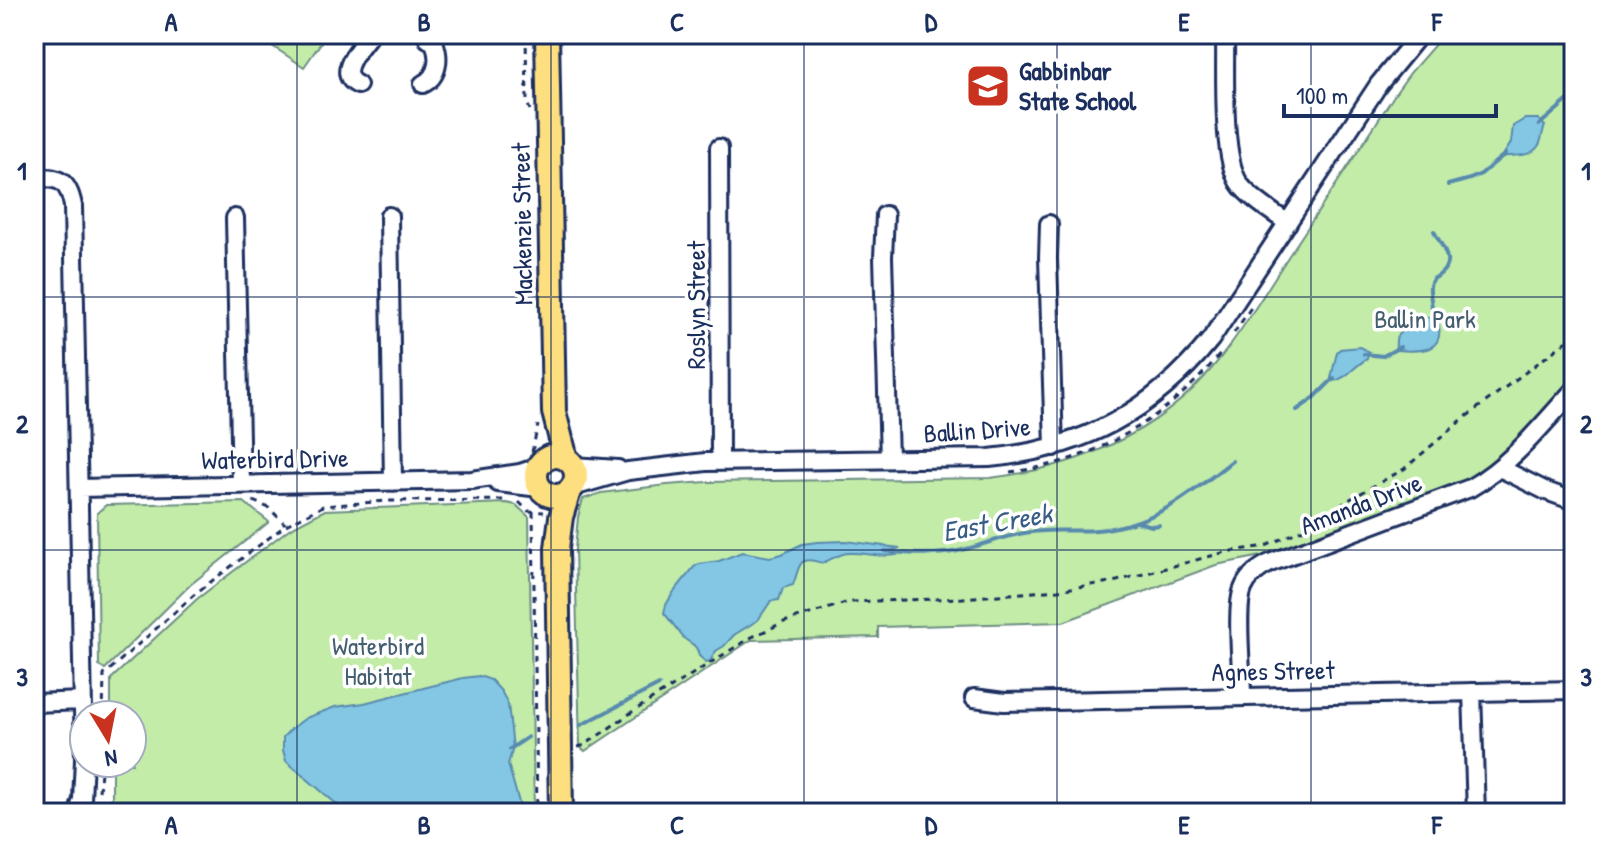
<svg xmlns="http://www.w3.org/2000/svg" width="1608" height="847" viewBox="0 0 1608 847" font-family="'Patrick Hand',sans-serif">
<rect width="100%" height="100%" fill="#fff"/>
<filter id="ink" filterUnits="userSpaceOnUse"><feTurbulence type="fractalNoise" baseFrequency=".0125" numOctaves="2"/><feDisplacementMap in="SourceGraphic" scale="16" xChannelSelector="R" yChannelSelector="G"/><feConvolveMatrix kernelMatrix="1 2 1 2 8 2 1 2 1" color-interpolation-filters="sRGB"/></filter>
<g filter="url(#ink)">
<path fill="#c2eca8" stroke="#6e8e83" stroke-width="2" d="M254 34H327L304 67Z
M1444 34H1574V378C1537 417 1503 465 1452 486L1267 555 1216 565 1063 622 878 627V637L751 640 585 751 580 747 575 549 578 517 583 499 601 493 667 485 707 482 990 478C1074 468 1157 435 1213 367 1241 333 1264 294 1288 257 1324 203 1360 149 1395 94L1410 73Z
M244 502 269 522 190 585 105 669 99 666 97 513 106 505Z
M506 503 516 505 529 517 534 813H108L112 797V763H132V715H111V679L197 599 289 529 325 510Z"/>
<path fill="#83c7e4" stroke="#598aae" stroke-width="2" d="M1525 119H1538L1545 126C1542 132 1542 140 1539 145 1530 159 1515 154 1502 157L1511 143 1513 126Z
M1427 317H1437C1448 353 1421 352 1396 350 1396 345 1395 340 1397 336 1403 327 1420 325 1427 317Z
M1360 347 1369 352 1367 359C1355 365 1346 380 1333 381L1331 378 1337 352 1340 349Z
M845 541 900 548 888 551 896 555C880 558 865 552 848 553 838 554 831 560 822 563 797 554 800 567 793 585L783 588 779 600 771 601 758 620 734 635 724 646 716 651 710 661 706 662 699 656C697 642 689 645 682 636 676 628 670 620 664 613L666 605 673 593 694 567 699 564 719 561 742 552 770 557 782 554 802 544 817 542Z
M479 676 491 680 501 691 508 704 513 748 508 764 520 806V813H347L286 761 283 750V737L291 729 306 718 335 707 364 703 463 678Z"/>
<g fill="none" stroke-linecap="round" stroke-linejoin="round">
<path stroke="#598aae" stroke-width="4" d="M1539 125 1574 95
M1448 185 1470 179 1481 174 1505 154
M1432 319C1434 308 1429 297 1430 286 1431 280 1433 279 1438 276 1457 262 1442 248 1434 231
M1364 354 1383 356 1400 347
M1297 410 1314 398 1334 378
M1137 522 1152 526 1159 525
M885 551C909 554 934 556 958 551 981 546 1001 537 1024 533 1048 528 1073 532 1097 530 1154 525 1189 495 1232 461
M581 725 659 685
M510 749 528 737"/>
<g stroke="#1b2f5e" stroke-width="22">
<path id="minor" d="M1225 34C1226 70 1221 155 1239 183 1247 196 1275 214 1288 223
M423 84C439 76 440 57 434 42L428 39
M358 85C334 74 360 48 370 34
M719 148 720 462
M34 177C59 178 68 179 73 206L84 760 82 799 78 813
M885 215 883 257 889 459
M389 216 393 482
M235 218 241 484
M1049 224 1048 258 1054 447
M573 466 618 469
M1500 468 1546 491 1574 501
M498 483 540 488
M573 487 628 471 706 462 989 458C1083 449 1152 412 1211 339L1379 84 1420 34
M79 488 472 480 520 473 538 467
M1472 692 1476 813
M1242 696C1242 672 1235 608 1243 589 1248 576 1258 569 1270 563L1470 488C1512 464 1542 425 1574 390
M974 698 1004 702 1574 690
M34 703 81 701"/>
</g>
<g stroke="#1b2f5e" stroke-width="28">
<path id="major" d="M547 34 554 412 566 459
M536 476a20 20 0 1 1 40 0a20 20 0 1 1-40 0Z
M561 813 557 548 561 517 569 491"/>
</g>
<path stroke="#1b2f5e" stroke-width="3" stroke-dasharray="6 6" stroke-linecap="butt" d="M526 34 527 102 530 110
M1433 43 1441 34
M1234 333 1252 306
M532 452 538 425
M1010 472C1094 463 1169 417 1221 353
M253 501 269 508 285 524
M519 502 528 511 544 512
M533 511 537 813
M103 715 104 675 196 593 286 525 323 506 386 501 508 500
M578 747 585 745 632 712 750 638 784 622 849 602 963 598 1058 590 1117 581 1226 552 1266 546 1323 520 1345 502 1404 469 1463 419 1574 336
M99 791 102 763"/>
<use href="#minor" stroke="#fff" stroke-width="16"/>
<use href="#major" stroke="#fedf80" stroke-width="22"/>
</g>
</g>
<path fill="none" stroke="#1b2f5e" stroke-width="2" stroke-opacity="0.55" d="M297 34V813M551 34V813M804 34V813M1057 34V813M1311 34V813M34 297H1574M34 550H1574"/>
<defs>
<g id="school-square" transform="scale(2.3)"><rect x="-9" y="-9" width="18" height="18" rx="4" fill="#c8321e" stroke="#fff"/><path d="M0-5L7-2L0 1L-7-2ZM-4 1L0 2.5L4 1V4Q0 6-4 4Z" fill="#fff"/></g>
</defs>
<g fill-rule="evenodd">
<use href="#school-square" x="988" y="86"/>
</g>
<g text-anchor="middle" stroke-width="7" stroke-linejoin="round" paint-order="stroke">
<g font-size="26" font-weight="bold" fill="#1b2f5e" stroke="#fff" text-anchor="start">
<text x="1019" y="80">Gabbinbar<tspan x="1019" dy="30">State School</tspan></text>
</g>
<g font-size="26" fill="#1b2f5e" stroke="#fff">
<text transform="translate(522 224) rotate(-91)" y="9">Mackenzie Street</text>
<text transform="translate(696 305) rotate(-90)" y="9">Roslyn Street</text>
<text transform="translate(977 430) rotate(-4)" y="9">Ballin Drive</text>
<text transform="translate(275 459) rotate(-1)" y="9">Waterbird Drive</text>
<text transform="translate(1361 504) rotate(-21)" y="9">Amanda Drive</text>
<text transform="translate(1273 671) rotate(-1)" y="9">Agnes Street</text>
</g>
<g font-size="26" fill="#455e70" stroke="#fff">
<text x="1425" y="328">Ballin Park</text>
<text x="378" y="655">Waterbird<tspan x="378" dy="30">Habitat</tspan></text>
</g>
<g font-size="28" font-style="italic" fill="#3a5d86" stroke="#fff">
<text transform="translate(997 522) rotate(-10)" y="10">East Creek</text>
</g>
</g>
<rect width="1608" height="847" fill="none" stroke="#fff" stroke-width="88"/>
<g transform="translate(108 739) rotate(170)"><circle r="38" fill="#ffffff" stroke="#a4acbf" stroke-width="2"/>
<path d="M0-6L14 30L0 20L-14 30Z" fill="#c8321e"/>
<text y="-12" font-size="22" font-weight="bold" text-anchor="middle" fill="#1b2f5e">N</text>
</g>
<path d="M1284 104v12h212v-12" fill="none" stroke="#1b2f5e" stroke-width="4"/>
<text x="1296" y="104" font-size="24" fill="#1b2f5e" stroke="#ffffff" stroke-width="6" paint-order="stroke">100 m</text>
<rect x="44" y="44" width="1520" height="759" fill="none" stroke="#1b2f5e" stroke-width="3"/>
<g font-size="26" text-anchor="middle" font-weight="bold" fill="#1b2f5e">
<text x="171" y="31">A</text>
<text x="424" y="31">B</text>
<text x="677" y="31">C</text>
<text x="931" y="31">D</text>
<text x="1184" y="31">E</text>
<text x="1437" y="31">F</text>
<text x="22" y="180">1</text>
<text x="1586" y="180">1</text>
<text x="22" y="433">2</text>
<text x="1586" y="433">2</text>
<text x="22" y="686">3</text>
<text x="1586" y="686">3</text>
<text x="171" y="834">A</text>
<text x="424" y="834">B</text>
<text x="677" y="834">C</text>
<text x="931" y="834">D</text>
<text x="1184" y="834">E</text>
<text x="1437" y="834">F</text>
</g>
</svg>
